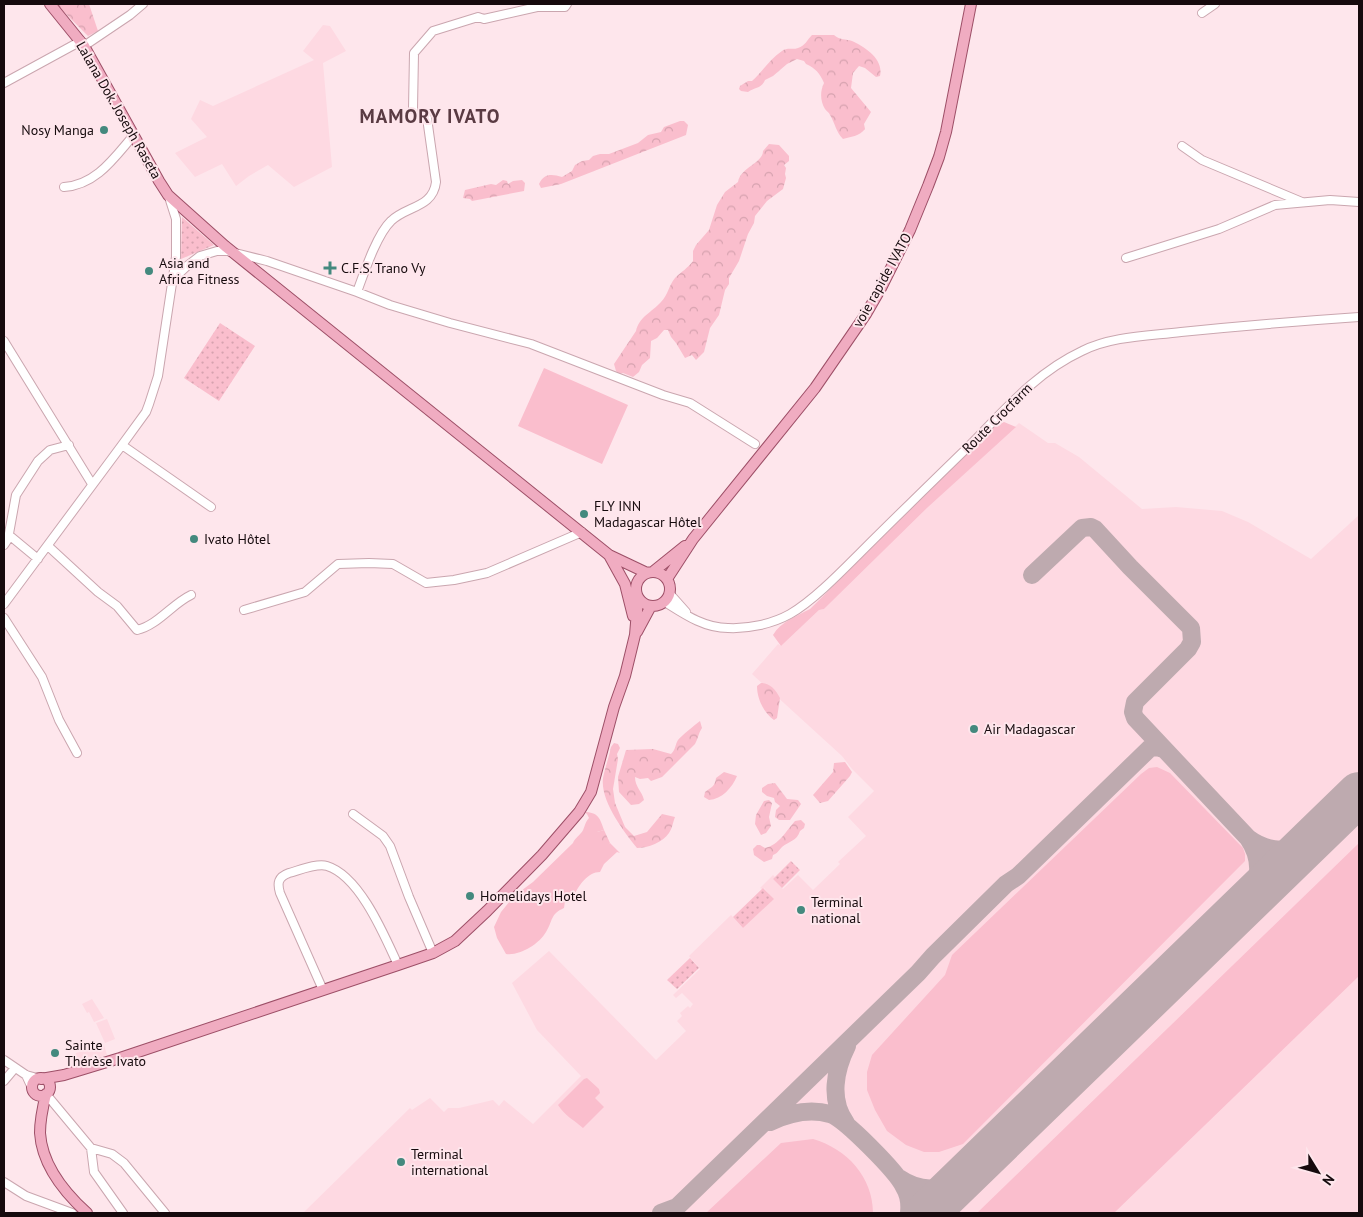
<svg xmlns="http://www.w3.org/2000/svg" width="1363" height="1217" viewBox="0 0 1363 1217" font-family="'PT Sans',sans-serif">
<defs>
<pattern id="forest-crowns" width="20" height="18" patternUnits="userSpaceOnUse" patternTransform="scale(1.25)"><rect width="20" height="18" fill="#fabecd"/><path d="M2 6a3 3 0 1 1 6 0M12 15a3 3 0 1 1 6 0" fill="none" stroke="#d6a2af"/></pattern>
<pattern id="park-dots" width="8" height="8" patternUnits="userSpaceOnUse" patternTransform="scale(1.25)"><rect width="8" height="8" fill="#fabecd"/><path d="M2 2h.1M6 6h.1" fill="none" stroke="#d6a2af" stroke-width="1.8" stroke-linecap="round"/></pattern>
</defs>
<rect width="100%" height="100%" fill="#fee6ec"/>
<path fill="#fed9e2" d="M323 25 330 26 346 51 323 63 332 167 294 187 268 165 249 176 236 186 222 164 195 177 175 153 207 137 191 119 200 100 213 106 314 60 303 51Z
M1019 423 1048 443H1055L1079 457 1142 509 1176 507 1222 511 1248 522 1311 559 1359 515V1213H303L410 1108 412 1110 430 1098 444 1112 448 1108H459L493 1100 499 1106 504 1100 533 1124 581 1076 537 1030 512 983 549 951 656 1060 686 1031 677 1021 682 1016 680 1013 688 1006 690 1008 693 1004 682 993 676 998 673 995 700 969 689 956 731 915 743 928 773 899 764 888 762 889 760 888 773 875 775 877 773 879 783 889 798 875 813 890 840 864 838 862 866 836 848 817 874 791 852 769 842 756 752 674 778 644 781 646 819 610 824 609 927 508Z
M92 999 104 1018 94 1022 89 1012 87 1013 82 1004Z
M107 1019 115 1039 105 1043 96 1023Z
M104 1045 107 1055 78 1064 75 1056 76 1053Z"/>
<path fill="#fabecd" d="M544 368 628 405 602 464 518 426Z
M1004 422 1016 427 927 508 824 609 819 610 781 646 773 635C780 622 797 616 810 609L994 427Z
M1157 767 1170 773 1243 848 1245 854V861L963 1144 939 1152H924L906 1145 887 1131 875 1110 867 1090V1072L872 1055 945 975 952 955 1141 774 1149 768Z
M584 812C598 812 600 818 604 830L597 832 607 846 610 843 620 853 617 852 604 864 600 872C588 872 578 886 574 896L567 897 565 901 564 908C550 914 553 921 546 932 539 944 520 956 506 954L497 938 494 927 501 912 514 896 533 882 573 843C575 838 578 837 581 833 585 829 584 823 589 818L587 814Z
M1359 843V976L1114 1213H977Z
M587 1078 599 1089 600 1093 595 1098 604 1107 583 1128C574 1120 565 1116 558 1105L584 1079Z
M813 1139C847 1149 873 1177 873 1213H706L781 1143Z"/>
<path fill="url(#forest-crowns)" d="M56 4H89L98 31 88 36Z
M812 35H834C839 40 846 39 852 41 865 47 884 59 880 76L876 77 865 68 859 66 853 73 851 88 871 112 864 124 865 129C860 136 850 137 843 139 836 132 835 123 830 115 829 112 827 112 825 109 820 101 820 91 824 83 820 73 815 68 806 64L804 61 797 59 787 64 773 76 765 80C761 89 755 87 748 92L741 91 739 89 740 86 748 81H752C763 71 770 59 782 51 787 47 793 50 798 48 805 46 807 40 812 35Z
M680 121H684L688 125 686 135 561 184 541 188 539 184C544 173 552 174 562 177L572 171 575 165 582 161 589 160 593 156 600 154H609L638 143 648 135 661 132 664 127Z
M769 144 779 145 789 156V161L784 165 786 168 785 174 786 178 783 189 767 201 755 216 754 223 748 234 739 261 729 278V284L725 290 719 315 710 328 704 352 696 360 692 355 685 358 676 343 671 337 668 330H664L657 338 651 341 650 358 642 365 639 372 633 377 623 373 619 374 616 371 614 364 636 331C639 317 652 312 661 302 668 295 669 285 675 278 681 272 688 268 693 261V251L696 245 709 230 717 205 725 192 738 182C741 167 763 163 763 151Z
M503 180 507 181 508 184 513 181 522 180 525 183 524 191 472 201 470 199 463 198 465 190 491 184 496 185Z
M761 683C770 683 776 690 780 698L777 718 774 720C764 713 757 699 757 686Z
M700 721 702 728C698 734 698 739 695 744L662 777 651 781 648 778 640 779 635 777C635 787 642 791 644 800L639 804 631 805 619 792 618 777 626 750 653 749 671 754C676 749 675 745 678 740 681 736 695 725 700 721Z
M614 743 618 744 620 748 617 754 618 759 613 789 615 803 625 827 634 836 647 832 662 814 675 817C673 822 672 829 669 833 663 842 648 848 637 848 624 832 600 801 603 778 605 768 609 757 611 747Z
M845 762 852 772 850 776 828 801 820 803 813 795 833 772 834 763Z
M724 772 737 776C732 788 722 799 709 800L704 797 705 792C712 787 715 786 716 778Z
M775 783 787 799 798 800 801 804 790 820H779L775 817 776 810 780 806 775 802 774 798 767 796 762 792V788L768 784Z
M769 800 772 803 769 817 771 826 766 833 761 835 755 824 756 815 764 801Z
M801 820 805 824 804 828 800 831C797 841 789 841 782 847 778 851 778 853 773 855L772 859 764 862 754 855 753 849 757 845H760L765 848C779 845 786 831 795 821Z
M604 830 610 843 606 849 599 847V841L595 835 597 832Z"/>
<path fill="url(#park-dots)" d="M182 217 214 245 181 259Z
M220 323 255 346 219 401 184 378Z
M791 861 800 870 782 888 773 879Z
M763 888 774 899 743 928 733 917Z
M690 958 699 968 677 989 667 980Z"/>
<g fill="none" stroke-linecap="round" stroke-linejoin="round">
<path stroke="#beaaaf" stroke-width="18" d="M1032 575 1082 528 1091 527 1095 529 1130 567 1191 628 1192 642 1188 649 1135 702 1133 712 1135 718 1248 838C1268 853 1293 854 1313 839
M1244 906C1260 886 1264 861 1248 838
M770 1122C789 1113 809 1108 830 1114 845 1119 897 1172 904 1187 909 1195 910 1204 909 1213
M846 1123C829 1100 835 1070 847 1046
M899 1178C921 1193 942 1191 964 1177
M661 1213 677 1207 918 973 933 956 1006 884 1018 876 1150 748 1157 747 1163 749"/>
<path stroke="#beaaaf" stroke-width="44" d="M927 1213 1359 794"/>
<g stroke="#caa6af" stroke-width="10">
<path id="minor" d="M1202 13 1215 4
M84 46 130 15 143 4
M4 83 81 41
M413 109 414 53 433 31 478 17 484 19 537 7H565L567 4
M1182 146 1202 160 1302 202
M64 187C96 185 114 158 133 136
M1126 258 1219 229 1275 205 1330 200 1359 202
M173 279 187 266 200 256 217 251H227L267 261 357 292 390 305 450 323 531 344 663 395 690 403 755 444
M357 292C364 273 377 234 391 221 406 206 433 208 436 182L427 118
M4 341 92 484
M122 445 211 507
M9 535 38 559
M4 545 8 539 16 495 38 461 50 450 69 445
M48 546 98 592 117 606 137 630C158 625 172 604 191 595
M670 594 686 612
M665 602C684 614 704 628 728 628 748 629 772 624 790 614 813 601 842 571 861 552 896 517 932 482 968 447 1004 411 1035 373 1082 351 1112 336 1149 336 1181 332 1241 326 1300 321 1359 317
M4 604 122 445 146 412 149 404 158 376 176 257V219L169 197
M244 610 305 592 338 564 369 563 393 564 426 583 454 580 487 573 582 532
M4 618 42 677 59 720 77 753
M353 814 383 836 390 846 409 897 433 953
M323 990 280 893C277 883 278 877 289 873 300 870 317 863 327 866 360 876 385 937 398 965
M4 1060 26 1075 41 1079
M26 1075 32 1088
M4 1081 15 1068
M46 1094 91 1148 112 1154 124 1163 165 1213
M91 1148 94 1172 123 1213
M4 1182 26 1196 72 1213"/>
</g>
<g stroke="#9d4f67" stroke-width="12">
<path id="major" d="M50 4 84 46 159 181 168 195 225 246 609 555 647 573
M609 555 625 584 633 616
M654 571 685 546
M636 589a17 17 0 1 1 34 0a17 17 0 1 1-34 0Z
M667 579 693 539 815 388 866 314 881 288 910 230 928 186 939 157 946 132 971 4
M637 632 651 606
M32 1087a9 9 0 1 1 18 0a9 9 0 1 1-18 0Z
M41 1079 64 1075 120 1058 398 965 433 953 455 941 487 911 542 855 579 812 591 792 614 707 625 676 635 635 638 599
M46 1094C43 1106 40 1120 40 1133 42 1165 65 1193 87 1213"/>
</g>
<use href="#minor" stroke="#fff" stroke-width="8"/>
<use href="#major" stroke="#f0acc1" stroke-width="10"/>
</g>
<g fill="#44897e" stroke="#fee6ec" stroke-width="2">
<circle cx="104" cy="130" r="5"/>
<path d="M327.5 260.5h5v5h5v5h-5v5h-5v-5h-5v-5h5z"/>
<circle cx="149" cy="271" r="5"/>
<circle cx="584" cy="514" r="5"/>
<circle cx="194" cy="539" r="5"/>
<circle cx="974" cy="729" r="5"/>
<circle cx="470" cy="896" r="5"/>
<circle cx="801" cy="910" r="5"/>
<circle cx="55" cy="1053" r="5"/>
<circle cx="401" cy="1162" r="5"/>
</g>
<g text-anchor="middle" stroke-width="4" stroke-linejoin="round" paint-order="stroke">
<g font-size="14" fill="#160a0d" stroke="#fee6ec">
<text transform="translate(119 110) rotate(60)" y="5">Lalana Dok. Joseph Raseta</text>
<text transform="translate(882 280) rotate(-61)" y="5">voie rapide IVATO</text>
<text transform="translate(997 418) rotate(-45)" y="5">Route Crocfarm</text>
</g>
<g font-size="14" fill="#160a0d" stroke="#fee6ec" text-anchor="start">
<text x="94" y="135" text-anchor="end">Nosy Manga</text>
<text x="159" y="268">Asia and<tspan x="159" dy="16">Africa Fitness</tspan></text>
<text x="341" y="273">C.F.S. Trano Vy</text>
<text x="594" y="511">FLY INN<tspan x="594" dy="16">Madagascar Hôtel</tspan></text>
<text x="204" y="544">Ivato Hôtel</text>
<text x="984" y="734">Air Madagascar</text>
<text x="480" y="901">Homelidays Hotel</text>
<text x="811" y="907">Terminal<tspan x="811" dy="16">national</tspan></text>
<text x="65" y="1050">Sainte<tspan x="65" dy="16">Thérèse Ivato</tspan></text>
<text x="411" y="1159">Terminal<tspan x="411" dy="16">international</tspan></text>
</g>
<g font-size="19" font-weight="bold" letter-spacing="1" fill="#5a3b43" stroke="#fee6ec">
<text x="430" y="123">MAMORY IVATO</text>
</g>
</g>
<rect width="1363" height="1217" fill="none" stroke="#160a0d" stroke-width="10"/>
<g transform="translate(1318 1172) rotate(127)" stroke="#fee6ec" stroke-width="4" paint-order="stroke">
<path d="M0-4L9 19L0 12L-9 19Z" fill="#160a0d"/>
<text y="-8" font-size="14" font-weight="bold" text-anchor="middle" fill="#160a0d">N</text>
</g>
</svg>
